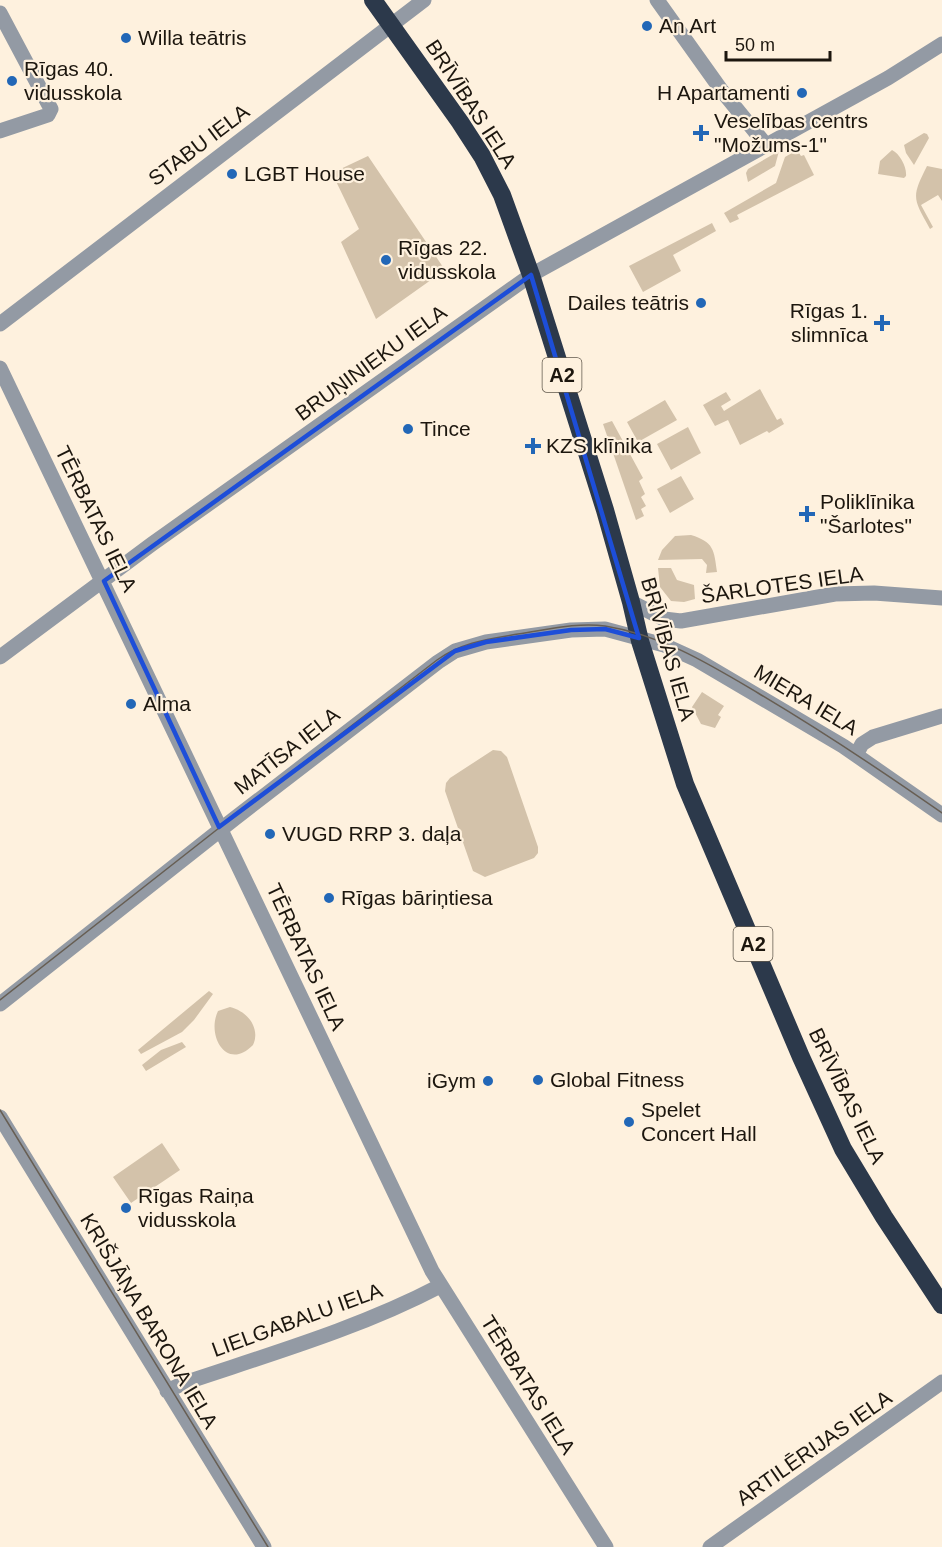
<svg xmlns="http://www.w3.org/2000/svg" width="942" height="1547" viewBox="0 0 942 1547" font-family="Helvetica,sans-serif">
<rect width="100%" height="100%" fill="#fef1de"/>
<path fill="#d3c2aa" d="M924 133 927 134 929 138 914 165 906 153 904 145Z
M797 150 801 156 804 155 814 175 737 215 739 219 730 223 724 213 776 183 785 157Z
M892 150C900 154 907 167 906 176L904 178 878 174 880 161Z
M779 151 775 166 748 182 746 173 748 169Z
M368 156 445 270 376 319 341 242 359 229 332 173Z
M927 166 942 169V201L938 195 921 205 933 227 930 229C913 198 911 198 927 166Z
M712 223 716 231 673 255 681 271 643 292 629 266Z
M760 389 777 420 781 418 784 424 769 433 767 431 740 445 728 420 715 426 703 405 726 392 731 400 721 406 724 411Z
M665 400 677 420 638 442 627 422Z
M612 421 643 478 639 481 645 494 641 497 646 506 641 509 644 516 636 520 603 424Z
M688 427 701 453 671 470 657 444Z
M681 476 694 499 670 513 657 489Z
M691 535C714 542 714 550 717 572L706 573 707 565 702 559 658 560 662 550 675 536Z
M658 568H671L677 580 694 585 695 599 684 602 671 601 660 587Z
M702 692 724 706 718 715 721 717 715 728 701 724 692 707Z
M493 750 501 751 507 757 538 847V853L534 858 485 877 473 871 445 791 446 783 450 778Z
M209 991 213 994 194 1020 182 1032 141 1054 138 1050Z
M230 1007C247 1011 261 1028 253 1045 227 1072 206 1036 218 1011Z
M182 1042 186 1047 146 1071 142 1065 161 1050Z
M162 1143 180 1170 131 1203 113 1177Z"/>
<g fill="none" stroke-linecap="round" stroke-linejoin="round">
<path stroke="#939aa4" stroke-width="15" d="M657 0 722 91 766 145
M0 13 51 109 48 115 0 131
M0 324 424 0
M0 368 432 1271 606 1547
M631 602 664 619 681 621 835 594 874 593 942 598
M0 657 152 544 531 275 888 78 942 44
M856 755 862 744 873 737 942 716
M0 1004 234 819 438 662 455 651 486 642 571 630 605 629 664 645 697 660 843 746 942 815
M0 1117 264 1547
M167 1391 184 1383C270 1354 360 1328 440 1286
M710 1547 942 1382"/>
<path stroke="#2c394b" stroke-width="18" d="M373 0 460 122 482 156 502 195 531 275 605 510 631 602 640 641 685 784 801 1057 843 1149 884 1217 942 1305"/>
<path stroke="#675e53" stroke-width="1.5" d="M0 1000 233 817 437 660C462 642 489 639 518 634 546 630 577 622 605 626 662 635 709 664 758 693 822 731 882 771 942 813
M0 1110 268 1547"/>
</g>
<path fill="none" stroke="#1d4ed8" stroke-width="4.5" stroke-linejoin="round" d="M531 275 639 638 605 629 571 630 486 642 455 651 219 827 104 581Z"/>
<g fill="#2267b7" stroke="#fef1de" stroke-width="2">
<circle cx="647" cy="26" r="6"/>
<circle cx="126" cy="38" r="6"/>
<circle cx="12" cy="81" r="6"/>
<circle cx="802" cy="93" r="6"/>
<path d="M698 124h6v6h6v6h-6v6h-6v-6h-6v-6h6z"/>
<circle cx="232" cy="174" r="6"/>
<circle cx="386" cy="260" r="6"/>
<circle cx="701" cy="303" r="6"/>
<path d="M879 314h6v6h6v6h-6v6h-6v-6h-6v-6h6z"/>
<circle cx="408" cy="429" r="6"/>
<path d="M530 437h6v6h6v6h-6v6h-6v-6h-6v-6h6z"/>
<path d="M804 505h6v6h6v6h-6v6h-6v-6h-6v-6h6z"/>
<circle cx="131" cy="704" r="6"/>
<circle cx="270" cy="834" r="6"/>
<circle cx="329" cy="898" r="6"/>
<circle cx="538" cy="1080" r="6"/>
<circle cx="488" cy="1081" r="6"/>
<circle cx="629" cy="1122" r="6"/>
<circle cx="126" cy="1208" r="6"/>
</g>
<g text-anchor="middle" stroke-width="4.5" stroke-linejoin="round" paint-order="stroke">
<g fill="#fef1de" stroke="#60584c" stroke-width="1.5">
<rect x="542.5" y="358" width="39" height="34" rx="4.5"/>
<rect x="733.5" y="927" width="39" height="34" rx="4.5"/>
</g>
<g font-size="20" font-weight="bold" fill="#1c160e">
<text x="562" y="382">A2</text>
<text x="753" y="951">A2</text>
</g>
<g font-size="21" fill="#1c160e" stroke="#fef1de" text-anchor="start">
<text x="659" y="33">An Art</text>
<text x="138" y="45">Willa teātris</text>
<text x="24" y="76">Rīgas 40.<tspan x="24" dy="24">vidusskola</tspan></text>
<text x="790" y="100" text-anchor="end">H Apartamenti</text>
<text x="714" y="128">Veselības centrs<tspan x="714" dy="24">"Možums-1"</tspan></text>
<text x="244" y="181">LGBT House</text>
<text x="398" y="255">Rīgas 22.<tspan x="398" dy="24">vidusskola</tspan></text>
<text x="689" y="310" text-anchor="end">Dailes teātris</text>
<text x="868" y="318" text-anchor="end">Rīgas 1.<tspan x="868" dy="24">slimnīca</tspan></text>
<text x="420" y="436">Tince</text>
<text x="546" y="453">KZS klīnika</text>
<text x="820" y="509">Poliklīnika<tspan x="820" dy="24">"Šarlotes"</tspan></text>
<text x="143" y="711">Alma</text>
<text x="282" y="841">VUGD RRP 3. daļa</text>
<text x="341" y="905">Rīgas bāriņtiesa</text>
<text x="550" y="1087">Global Fitness</text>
<text x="476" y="1088" text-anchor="end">iGym</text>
<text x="641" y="1117">Spelet<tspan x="641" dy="24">Concert Hall</tspan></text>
<text x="138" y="1203">Rīgas Raiņa<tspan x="138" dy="24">vidusskola</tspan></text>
</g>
<g font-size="21" fill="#1c160e" stroke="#fef1de">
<text transform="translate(471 104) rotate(57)" y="7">BRĪVĪBAS IELA</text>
<text transform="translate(199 145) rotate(-37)" y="7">STABU IELA</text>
<text transform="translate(371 363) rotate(-36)" y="7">BRUŅINIEKU IELA</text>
<text transform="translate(96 519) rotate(64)" y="7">TĒRBATAS IELA</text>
<text transform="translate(782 585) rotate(-8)" y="7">ŠARLOTES IELA</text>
<text transform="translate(668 649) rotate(74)" y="7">BRĪVĪBAS IELA</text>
<text transform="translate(806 700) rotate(31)" y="7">MIERA IELA</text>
<text transform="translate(287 751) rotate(-38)" y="7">MATĪSA IELA</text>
<text transform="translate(306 957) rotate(65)" y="7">TĒRBATAS IELA</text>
<text transform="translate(847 1096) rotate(64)" y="7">BRĪVĪBAS IELA</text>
<text transform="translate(297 1320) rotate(-20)" y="7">LIELGABALU IELA</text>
<text transform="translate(149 1321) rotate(59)" y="7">KRIŠJĀŅA BARONA IELA</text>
<text transform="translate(528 1385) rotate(58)" y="7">TĒRBATAS IELA</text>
<text transform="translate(814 1448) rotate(-35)" y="7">ARTILĒRIJAS IELA</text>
</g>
</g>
<path d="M726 51v9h104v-9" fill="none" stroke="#1c160e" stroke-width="3"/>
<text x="735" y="51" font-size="18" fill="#1c160e" stroke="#fef1de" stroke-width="4.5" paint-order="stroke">50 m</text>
</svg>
